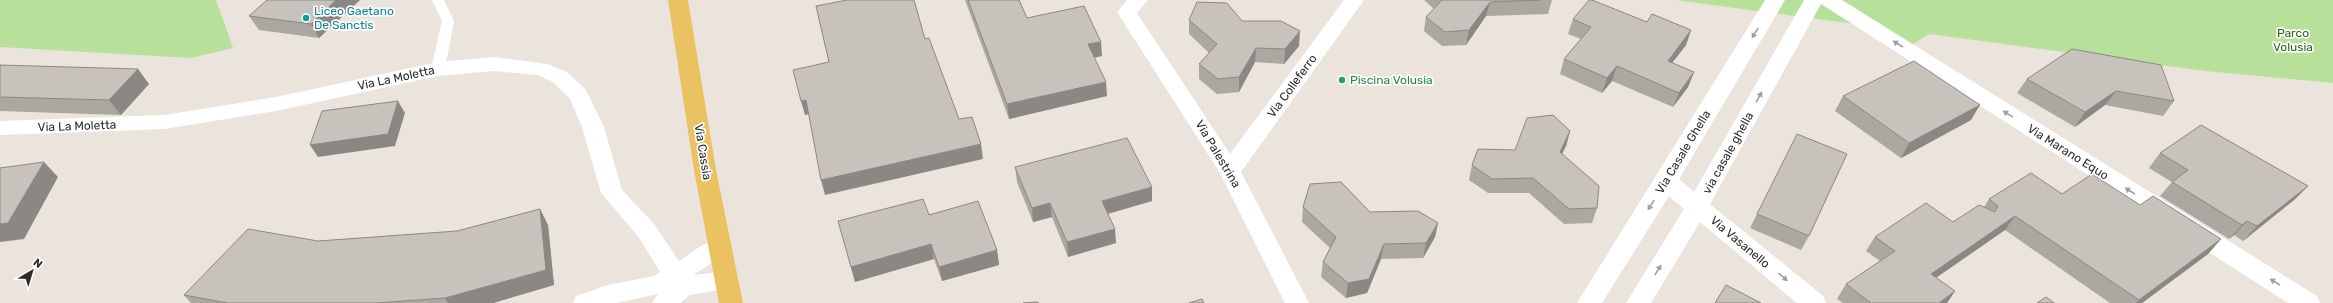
<svg xmlns="http://www.w3.org/2000/svg" width="2333" height="303" viewBox="0 0 2333 303" font-family="Rubik,sans-serif">
<rect width="100%" height="100%" fill="#ebe4dc"/>
<path fill="#b7e09a" d="M0 0H216L233 48 191 58 0 47Z
M1675 0H2333V83L2205 71 1929 34 1905 49 1870 26Z"/>
<g fill="none" stroke-linecap="round" stroke-linejoin="round">
<path fill="#fff" fill-rule="evenodd" d="M432 0H444L454 21 445 69 438 73 431 69 442 21Z"/>
<path fill="#fff" fill-rule="evenodd" d="M1127 0H1148L1137 13 1230 154 1344 0H1364L1241 172 1309 303H1285L1220 173 1117 12Z
M1765 0H1785L1679 179 1694 192 1804 0H1842L2317 296 2320 303H2288L1821 4 1710 204 1823 296 1826 303H1797L1700 222 1651 303H1626L1684 209 1669 196 1602 303H1577Z
M494 57 547 64 567 72 586 90 604 127 622 190 654 224 679 261C693 252 711 235 728 241L732 247 728 253 693 275 727 271 736 273 739 280 736 287 690 295 680 303H652L658 294 616 303H573L576 296 608 285 654 276 660 272 638 236 601 193 582 127 570 99 553 82 537 75 494 71 438 76 276 111 164 129 0 135V121L164 115 276 97 438 62Z"/>
<path fill="#ebc261" fill-rule="evenodd" d="M668 0H688L716 170 743 303H719L694 170Z"/>
</g>
<path fill="#aba7a1" d="M360 0 319 38 259 30 249 16Z
M965 0H1019L1027 18 1102 56 1094 57 1107 96 1009 119Z
M1424 0H1552L1548 14 1486 16 1466 45 1442 46 1424 31 1426 17 1434 9Z
M1573 19 1647 22 1691 30 1686 45 1672 63 1694 72 1688 87 1673 107 1612 81 1602 93 1560 74 1564 59 1581 39 1568 34Z
M1189 20 1242 21 1299 46 1284 64 1255 62 1239 92 1217 94 1199 79V64L1209 53 1189 34Z
M2072 49 2174 101 2163 116 2105 105 2075 127 2017 93 2027 79Z
M0 65 149 84 121 115 0 111Z
M1843 96 1971 120 1901 158 1835 111Z
M1570 131 1566 146 1562 153 1597 208 1592 223 1564 224 1529 193H1488L1469 180 1472 165Z
M1797 134 1809 236 1801 250 1750 228Z
M2160 153 2308 186 2294 200 2243 241 2234 235 2229 239 2160 196 2172 182 2149 168Z
M1015 167 1152 187V201L1108 214 1116 243 1068 257 1052 217 1033 222 1017 182Z
M2062 194 2140 205 2221 239 2208 254 2142 303H2110L2005 230 1936 278 1955 291 1947 303H1843L1837 299 1846 284 1880 261 1866 251 1875 237 1953 222 1984 207 1989 199Z
M1303 207 1370 212 1438 223 1435 237 1423 258 1381 259 1367 293 1346 298 1321 277 1323 262 1330 248 1302 222Z
M540 209 548 225 554 285 493 303H191L184 295 457 231Z
M929 215 997 250 999 265 942 281 934 259 855 282 838 221Z"/>
<path fill="#8b8883" d="M336 0H360L319 38 311 24Z
M1490 2 1486 16 1466 45 1469 30Z
M1691 30 1686 45 1662 76 1668 61Z
M1300 31 1299 46 1284 64 1285 49Z
M1101 42 1102 56 1089 59 1088 44Z
M1256 48 1255 62 1239 92V77Z
M1617 66 1612 81 1602 93 1607 78Z
M138 69 149 84 121 115 109 100Z
M1694 72 1688 87 1673 107 1679 93Z
M1106 82 1107 96 1009 119 1007 104Z
M2116 91 2105 105 2075 127 2085 112Z
M806 100 810 114 805 115 801 101Z
M398 101 405 113 395 146 318 157 310 145Z
M1980 105 1971 120 1901 158 1909 143Z
M1570 131 1566 146 1556 166 1560 152Z
M981 144 983 159 825 195 821 180Z
M44 162 58 177 24 239 0 242V224Z
M2308 186 2294 200 2243 241 2257 226Z
M1152 187V201L1103 215 1102 201Z
M1050 203 1052 217 1033 222 1032 208Z
M540 209 548 225 554 285 493 303H448L445 298Z
M2015 216 2005 230 1921 288 1931 274Z
M2247 221 2234 235 2229 239 2242 225Z
M1438 223 1435 237 1423 258 1426 243Z
M1115 229 1116 243 1068 257 1067 242Z
M2221 239 2208 254 2142 303H2136L2139 300Z
M931 244 934 259 855 282 851 267Z
M1384 244 1381 259 1367 293 1346 298 1348 283Z
M997 250 999 265 942 281 939 267Z
M1955 291 1947 303H1939Z"/>
<path fill="#c7c2bb" stroke="#8b8883" d="M267 0H336L311 24 249 16Z
M847 0H914L925 39 929 38 959 119 972 117 981 144 821 180 806 100 801 101 793 70 829 62 816 6Z
M968 0H1019L1027 18 1084 6 1101 42 1088 44 1106 82 1007 104Z
M1442 0H1541L1490 2 1469 30 1445 32 1426 17Z
M1589 0H1592L1647 22 1652 14 1691 30 1668 61 1694 72 1679 93 1617 66 1607 78 1564 59 1591 27 1573 19Z
M1197 2 1227 3 1242 21H1281L1300 31 1285 49 1256 48 1239 77 1218 79 1199 64 1217 44 1189 20Z
M2072 49 2161 65 2174 101 2116 91 2085 112 2027 79Z
M1914 61 1980 105 1909 143 1843 96Z
M0 65 138 69 109 100 0 97Z
M398 101 388 134 310 145 322 111Z
M1553 115 1570 131 1560 152 1599 186 1597 208 1569 209 1533 178 1492 179 1472 165 1478 149 1515 150 1527 118Z
M2201 125 2308 186 2257 226 2247 221 2242 225 2172 182 2188 170 2160 153Z
M1797 134 1847 154 1809 236 1757 214Z
M1127 138 1152 187 1102 201 1115 229 1067 242 1050 203 1032 208 1015 167Z
M44 162 8 223 0 224V168Z
M2031 173 2062 194 2092 174 2140 205 2153 196 2221 239 2139 300 2015 216 1931 274 1955 291 1939 303H1871L1846 284 1895 251 1875 237 1926 203 1953 222 1979 205 1995 212 1998 206 1989 199Z
M1341 182 1370 212 1418 211 1438 223 1426 243 1384 244 1369 279 1348 283 1323 262 1336 237 1303 207 1310 184Z
M923 199 929 215 978 201 997 250 939 267 931 244 851 267 838 221Z
M540 209 546 270 445 298 376 303H228L184 295 248 229 318 241 457 231Z
M1726 285 1761 303H1715Z
M2046 297 2054 303H2037Z
M1202 299 1204 303H1189Z
M1038 302V303H1023Z"/>
<defs><path id="oneway-solid" d="M-6-.8H1V-3.2L6.5 0L1 3.2V.8H-6Z"/></defs>
<g fill="#9f9f9f">
<use href="#oneway-solid" transform="translate(1755 33) rotate(121)"/>
<use href="#oneway-solid" transform="translate(1898 44) rotate(-148)"/>
<use href="#oneway-solid" transform="translate(1759 97) rotate(-61)"/>
<use href="#oneway-solid" transform="translate(2008 114) rotate(-148)"/>
<use href="#oneway-solid" transform="translate(2130 191) rotate(-148)"/>
<use href="#oneway-solid" transform="translate(1651 205) rotate(122)"/>
<use href="#oneway-solid" transform="translate(1658 270) rotate(-58)"/>
<use href="#oneway-solid" transform="translate(1783 277) rotate(40)"/>
<use href="#oneway-solid" transform="translate(2275 282) rotate(-148)"/>
</g>
<circle fill="#0f9aa8" stroke="#fff" stroke-width="1.5" cx="306" cy="18" r="4"/>
<circle fill="#2e9e5b" stroke="#fff" stroke-width="1.5" cx="1342" cy="80" r="4"/>
<g text-anchor="middle" stroke-width="3.5" stroke-linejoin="round" paint-order="stroke">
<g font-size="12" fill="#0d838f" stroke="#fff" text-anchor="start">
<text x="314" y="15">Liceo Gaetano<tspan x="314" dy="14">De Sanctis</tspan></text>
</g>
<g font-size="12" fill="#30641c" stroke="#fff">
<text x="2293" y="37">Parco<tspan x="2293" dy="14">Volusia</tspan></text>
</g>
<g font-size="12" fill="#2a2a2a" stroke="#fff">
<text transform="translate(396 78) rotate(-12)" y="4">Via La Moletta</text>
<text transform="translate(1292 86) rotate(-54)" y="4">Via Colleferro</text>
<text transform="translate(77 126) rotate(-2)" y="4">Via La Moletta</text>
<text transform="translate(703 152) rotate(81)" y="4">Via Cassia</text>
<text transform="translate(1683 152) rotate(-59)" y="4">Via Casale Ghella</text>
<text transform="translate(2068 152) rotate(32)" y="4">Via Marano Equo</text>
<text transform="translate(1728 153) rotate(-61)" y="4">via casale ghella</text>
<text transform="translate(1218 154) rotate(59)" y="4">Via Palestrina</text>
<text transform="translate(1740 242) rotate(40)" y="4">Via Vasanello</text>
</g>
<g font-size="12" fill="#27864d" stroke="#fff" text-anchor="start">
<text x="1350" y="84">Piscina Volusia</text>
</g>
</g>
<g transform="translate(32 271) rotate(38)" stroke="#ffffff" stroke-width="3" paint-order="stroke">
<path d="M0-3L7 15L0 10L-7 15Z" fill="#2a2a2a"/>
<text y="-6" font-size="11" font-weight="bold" text-anchor="middle" fill="#2a2a2a">N</text>
</g>
</svg>
